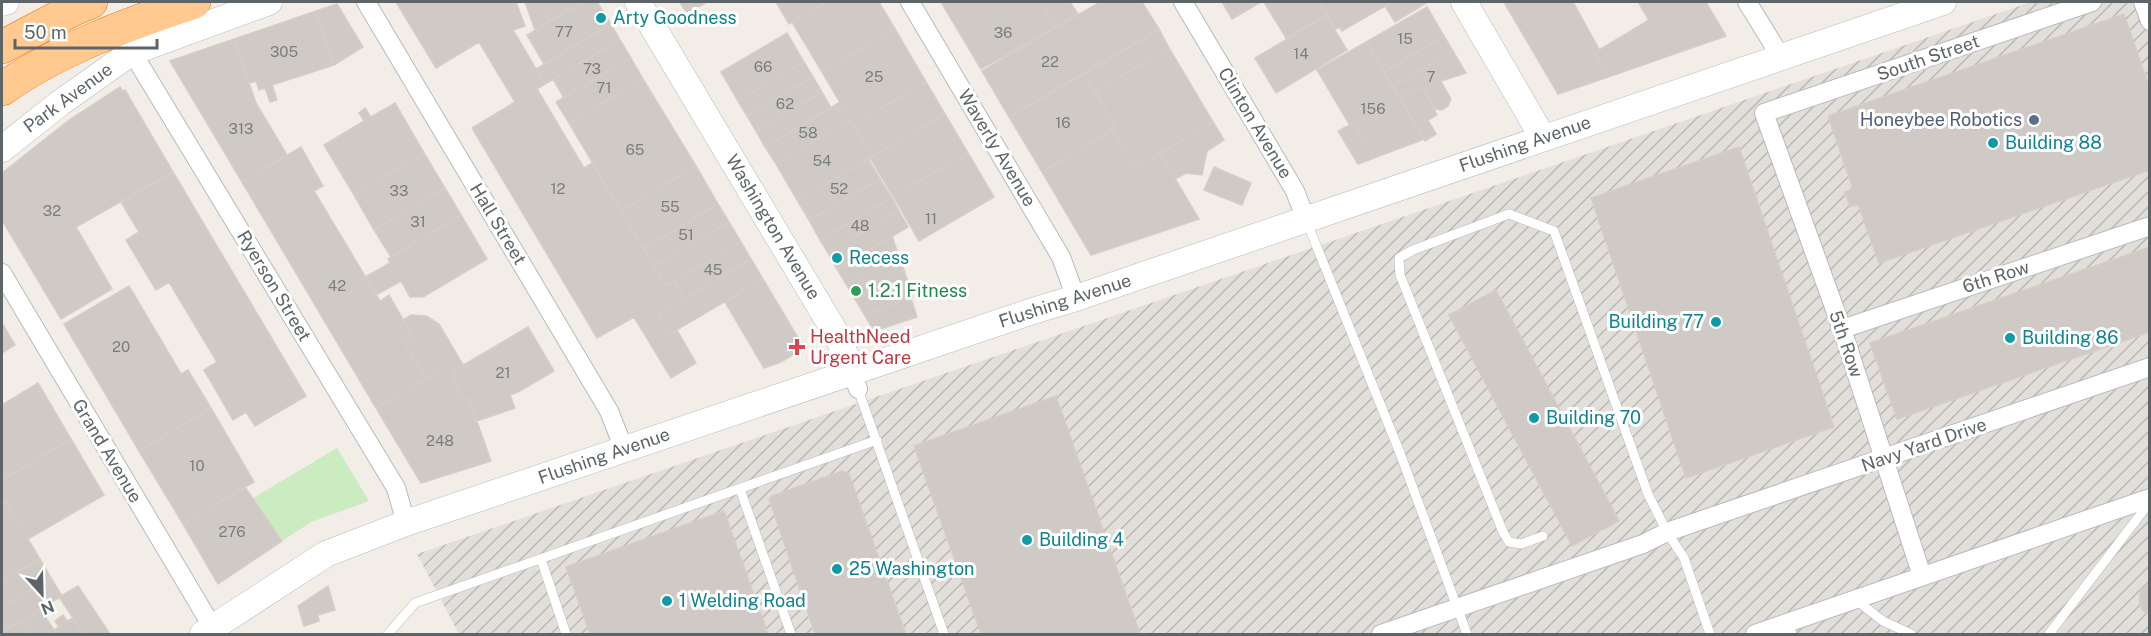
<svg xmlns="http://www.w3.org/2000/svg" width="2151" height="636" viewBox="0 0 2151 636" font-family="'Public Sans',sans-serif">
<defs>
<pattern id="industrial-furrows" width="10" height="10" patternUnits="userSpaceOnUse" patternTransform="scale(1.5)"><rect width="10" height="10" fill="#e2dfdb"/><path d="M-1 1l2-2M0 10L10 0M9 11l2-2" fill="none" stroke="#bab8b5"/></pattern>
</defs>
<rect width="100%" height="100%" fill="#f2ede7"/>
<path fill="url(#industrial-furrows)" d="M2031 2H2149V634H459L417 554Z"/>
<path fill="#cbebc1" d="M337 448 369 501 311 522 282 541 253 498Z"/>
<path fill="#cfcac5" stroke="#d7cdc4" stroke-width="1.5" d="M396 2H516L525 26 513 30 545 84 537 89 584 168 592 163 666 286 674 281 685 299 658 315 670 334 677 330 696 363 671 378 634 317 597 338 472 128 515 102 479 42 436 68Z
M525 2H543L550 21 535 30Z
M543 2H561L564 12 550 21Z
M561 2H583L564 12Z
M583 2H597L611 24 544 64 527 35Z
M680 2H707L687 14Z
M776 2H827L789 24Z
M827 2H879L895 29 822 72 792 22Z
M941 2H1040L1056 27 981 69Z
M1040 2H1070L1078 14 1056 27Z
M1100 2H1142L1159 29 1009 117 982 71Z
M1222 2H1261L1232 19Z
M1264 2H1319L1327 14 1286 38Z
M1322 2H1392L1342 31 1340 27 1336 29 1320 3Z
M1392 2H1425L1426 3 1395 22 1385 6Z
M1508 2H1573L1599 49 1594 53 1608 77 1558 94 1505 4Z
M1638 2H1706L1726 36 1608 77 1594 53 1649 20Z
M337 4 363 47 334 65 316 11Z
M1427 7 1444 36 1384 72 1366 42Z
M316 11 334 65 272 85 277 100 270 102 265 88 259 90 256 81 249 83 234 39Z
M2124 14 2150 89V170L1879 263 1858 204 1850 207 1845 192 1853 189 1828 116Z
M1326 16 1347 50 1276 93 1255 58Z
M611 24 620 40 545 84 536 69Z
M895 29 926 82 853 125 822 72Z
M1159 29 1169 48 1095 92 1084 74Z
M787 33 804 62 738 101 721 72Z
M1444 36 1453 51 1393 87 1384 72Z
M234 39 256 103 287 155 242 182 170 61Z
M620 40 631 58 564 98 553 79Z
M1366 42 1424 139 1374 158 1353 123 1349 124 1317 70Z
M1169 48 1213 122 1135 168 1113 130 1116 128 1095 92Z
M1453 51 1466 73 1441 81 1451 99 1448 106 1442 110 1435 109 1422 87 1398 95 1393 87Z
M631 58 643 79 569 123 556 102Z
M804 62 813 77 747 116 738 101Z
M1084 74 1116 128 1042 172 1009 117Z
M813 77 822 92 756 131 747 116Z
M643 79 696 166 621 211 569 123Z
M926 82 945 114 872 157 853 125Z
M120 87 123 91 125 90 173 172 76 227 112 289 61 319 2 220V173L69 120Z
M1422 87 1437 115 1428 120 1436 134 1425 141 1398 95Z
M822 92 831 108 765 147 756 131Z
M840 102 850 120 776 164 765 147Z
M395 103 424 153 354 195 324 145 364 121 359 113 365 108 371 117Z
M945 114 968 153 893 196 870 158Z
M850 120 872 157 797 200 776 164Z
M1213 122 1224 140 1207 151 1202 175 1186 173 1175 179 1160 153Z
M1353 123 1374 158 1358 164 1338 131Z
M1113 130 1135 168 1160 153 1199 219 1091 255 1042 172Z
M301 147 323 186 314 191 380 301 389 295 413 337 404 342 426 379 376 408 242 182Z
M1739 147 1834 427 1686 478 1591 198Z
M424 153 445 188 374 230 354 195Z
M968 153 994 197 919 241 893 196Z
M868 159 880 179 809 220 797 200Z
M696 166 718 204 644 249 621 211Z
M1214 167 1251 183 1242 205 1204 190Z
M173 172 306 396 255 426 246 412 233 420 204 370 217 362 169 282 156 290 126 240 139 232 121 202Z
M880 179 892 198 820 240 809 220Z
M445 188 461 215 391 257 374 230Z
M892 198 899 211 828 253 820 240Z
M718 204 729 222 654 266 644 249Z
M899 211 908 227 837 269 828 253Z
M461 215 487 259 423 297H410L401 281 376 295 365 277 390 263 388 259Z
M729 222 741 242 666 286 654 266Z
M892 236 898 254 846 284 837 269Z
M741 242 751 259 685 299 674 281Z
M2150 247V332L1897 419 1870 343Z
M898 254 904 270 855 299 846 284Z
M751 259 763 279 670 334 658 315Z
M904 270 913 297 864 314 855 299Z
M763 279 804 348 781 362 764 368 725 302Z
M129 286 181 374 188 370 211 408 139 451 64 324Z
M1496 290 1619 521 1572 546 1449 315Z
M911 298 917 317 874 331 864 314Z
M411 315 426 316 439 324 463 365 453 371 449 365 426 379 404 342 413 337 403 320Z
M2 323 15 345 2 353Z
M528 327 554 371 520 391 510 395 515 408 477 421 469 399 463 398 453 381 455 374 453 371Z
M449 365 455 374 453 381 463 398 469 399 491 461 421 483 376 408Z
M38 383 71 439 2 480V405Z
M1056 396 1140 634H981L914 446Z
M211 408 254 482 183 524 139 451Z
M71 439 104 495 28 539 6 502 4 503 2 499V480Z
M842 471 849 474 906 634H815L769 499 772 496Z
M245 487 282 541 218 584 183 524Z
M2 499 4 503 6 502 40 559 2 581Z
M724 511 768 634H590L566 567Z
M40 559 51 578 2 607V581Z
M51 578 62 596 2 632V607Z
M2150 583V615L2142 610 2139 600 2141 590Z
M78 586 110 634H84L59 597Z
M328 586 335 610 318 615 319 621 304 626 298 606Z
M40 609 54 630 57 634H31L21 620Z
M63 615 67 621 73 618 84 634H57L54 630 59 627 55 621Z
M21 620 31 634H4L2 632Z"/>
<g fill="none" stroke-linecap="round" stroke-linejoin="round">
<g stroke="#b7bbbe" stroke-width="10">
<path id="service" d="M1306 220 1400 453 1467 634
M858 389 944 634
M740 489 791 634
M1543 536 1521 544 1509 542 1503 532 1400 275 1399 258 1413 250 1509 214 1554 231 1648 494 1667 532 1684 558 1710 634
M541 559 566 634
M1856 600 1883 621 1911 634
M1788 623 1792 634
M388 634 415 603 877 440
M2049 634 2150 502"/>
</g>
<g stroke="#b7bbbe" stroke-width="20">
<path id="minor" d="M366 2 609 411 624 449
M910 2 1061 257 1076 298
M1183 2 1295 191 1306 220
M1747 2 1781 57
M2143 2 2150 21
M132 52 396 488 406 523
M2 273 213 628
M1842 329 2150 226
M852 372 858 389
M1922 576 1842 329 1764 113 2092 2
M1381 634 1643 544 1667 532 2150 367
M1755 634 2150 498"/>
</g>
<g stroke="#b5bcbf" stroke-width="27">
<path id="secondary" d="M638 2 838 337 852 372
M1464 2 1543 138
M2 3 6 2
M2 149 60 103 132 52 269 2
M203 634 326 554 406 523 1036 310 1076 298 1943 2"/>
</g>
<g stroke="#f87200" stroke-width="34">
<path id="motorway" d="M2 47 74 9 91 2
M2 89C59 49 128 24 194 2"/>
</g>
<use href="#service" stroke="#fff" stroke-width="9"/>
<use href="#minor" stroke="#fff" stroke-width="18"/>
<use href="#secondary" stroke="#fff" stroke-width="26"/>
<use href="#motorway" stroke="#ffc990" stroke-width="33"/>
</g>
<g fill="#0f9aa8" stroke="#fff" stroke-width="2">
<circle cx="601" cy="18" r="6"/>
<circle cx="1993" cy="143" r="6"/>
<circle cx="837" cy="258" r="6"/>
<circle cx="1716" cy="322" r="6"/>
<circle cx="2010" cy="338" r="6"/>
<circle cx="1534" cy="418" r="6"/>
<circle cx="1027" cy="540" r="6"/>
<circle cx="837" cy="569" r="6"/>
<circle cx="667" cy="601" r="6"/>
</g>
<circle fill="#5c6f8a" stroke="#fff" stroke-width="2" cx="2034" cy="120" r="6"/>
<circle fill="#2e9e5b" stroke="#fff" stroke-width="2" cx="856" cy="291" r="6"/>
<path fill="#e0444e" stroke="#fff" stroke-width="2" d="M794 338h6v6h6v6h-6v6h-6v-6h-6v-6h6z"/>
<g text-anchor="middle" stroke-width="6" stroke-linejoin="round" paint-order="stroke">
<g font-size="15" fill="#7a7e7f">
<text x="564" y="37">77</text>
<text x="1003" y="38">36</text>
<text x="1405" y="44">15</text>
<text x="284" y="57">305</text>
<text x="1301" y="59">14</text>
<text x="1050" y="67">22</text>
<text x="763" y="72">66</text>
<text x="592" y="74">73</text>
<text x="874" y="82">25</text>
<text x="1431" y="82">7</text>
<text x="604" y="93">71</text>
<text x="785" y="109">62</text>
<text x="1373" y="114">156</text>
<text x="1063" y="128">16</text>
<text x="241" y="134">313</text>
<text x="808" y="138">58</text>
<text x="635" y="155">65</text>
<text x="822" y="166">54</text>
<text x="558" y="194">12</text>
<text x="839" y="194">52</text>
<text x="399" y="196">33</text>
<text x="670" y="212">55</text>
<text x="52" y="216">32</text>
<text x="931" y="224">11</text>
<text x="418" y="227">31</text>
<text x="860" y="231">48</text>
<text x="686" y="240">51</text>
<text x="713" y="275">45</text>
<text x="337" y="291">42</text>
<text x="121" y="352">20</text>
<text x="503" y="378">21</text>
<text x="440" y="446">248</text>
<text x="197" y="471">10</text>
<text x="232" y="537">276</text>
</g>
<g font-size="18" fill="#0d838f" stroke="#fff" text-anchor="start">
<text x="613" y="24">Arty Goodness</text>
<text x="2005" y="149">Building 88</text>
<text x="849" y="264">Recess</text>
<text x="1704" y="328" text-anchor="end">Building 77</text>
<text x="2022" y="344">Building 86</text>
<text x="1546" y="424">Building 70</text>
<text x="1039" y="546">Building 4</text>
<text x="849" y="575">25 Washington</text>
<text x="679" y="607">1 Welding Road</text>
</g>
<g font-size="18" fill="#5e6568" stroke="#fff">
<text transform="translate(1928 58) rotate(-19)" y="6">South Street</text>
<text transform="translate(68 98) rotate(-36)" y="6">Park Avenue</text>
<text transform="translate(1255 123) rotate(59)" y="6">Clinton Avenue</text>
<text transform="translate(1525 144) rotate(-19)" y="6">Flushing Avenue</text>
<text transform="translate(997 148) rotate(59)" y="6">Waverly Avenue</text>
<text transform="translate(498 224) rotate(59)" y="6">Hall Street</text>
<text transform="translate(773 227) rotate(59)" y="6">Washington Avenue</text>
<text transform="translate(1996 277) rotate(-18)" y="6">6th Row</text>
<text transform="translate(274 286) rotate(59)" y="6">Ryerson Street</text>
<text transform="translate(1065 301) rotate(-18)" y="6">Flushing Avenue</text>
<text transform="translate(1846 344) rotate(71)" y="6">5th Row</text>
<text transform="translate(1924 445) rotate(-19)" y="6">Navy Yard Drive</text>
<text transform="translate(107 451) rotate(59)" y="6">Grand Avenue</text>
<text transform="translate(604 456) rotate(-19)" y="6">Flushing Avenue</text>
</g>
<g font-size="18" fill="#4e5e75" stroke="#fff" text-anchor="end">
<text x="2022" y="126">Honeybee Robotics</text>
</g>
<g font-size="18" fill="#27864d" stroke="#fff" text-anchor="start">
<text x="868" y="297">1.2.1 Fitness</text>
</g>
<g font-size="18" fill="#be3a42" stroke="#fff" text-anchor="start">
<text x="810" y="343">HealthNeed<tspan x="810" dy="21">Urgent Care</tspan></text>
</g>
</g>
<rect width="2151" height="636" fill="none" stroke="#5e6568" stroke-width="6"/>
<g transform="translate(42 594) rotate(158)" stroke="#ffffff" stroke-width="4.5" paint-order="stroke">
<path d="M0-4.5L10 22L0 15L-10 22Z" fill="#5e6568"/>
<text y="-9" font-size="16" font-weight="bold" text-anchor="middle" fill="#5e6568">N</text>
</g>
<path d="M15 39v9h142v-9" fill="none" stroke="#5e6568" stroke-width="3"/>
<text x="24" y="39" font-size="18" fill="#5e6568" stroke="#ffffff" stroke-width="4.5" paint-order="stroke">50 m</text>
</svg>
